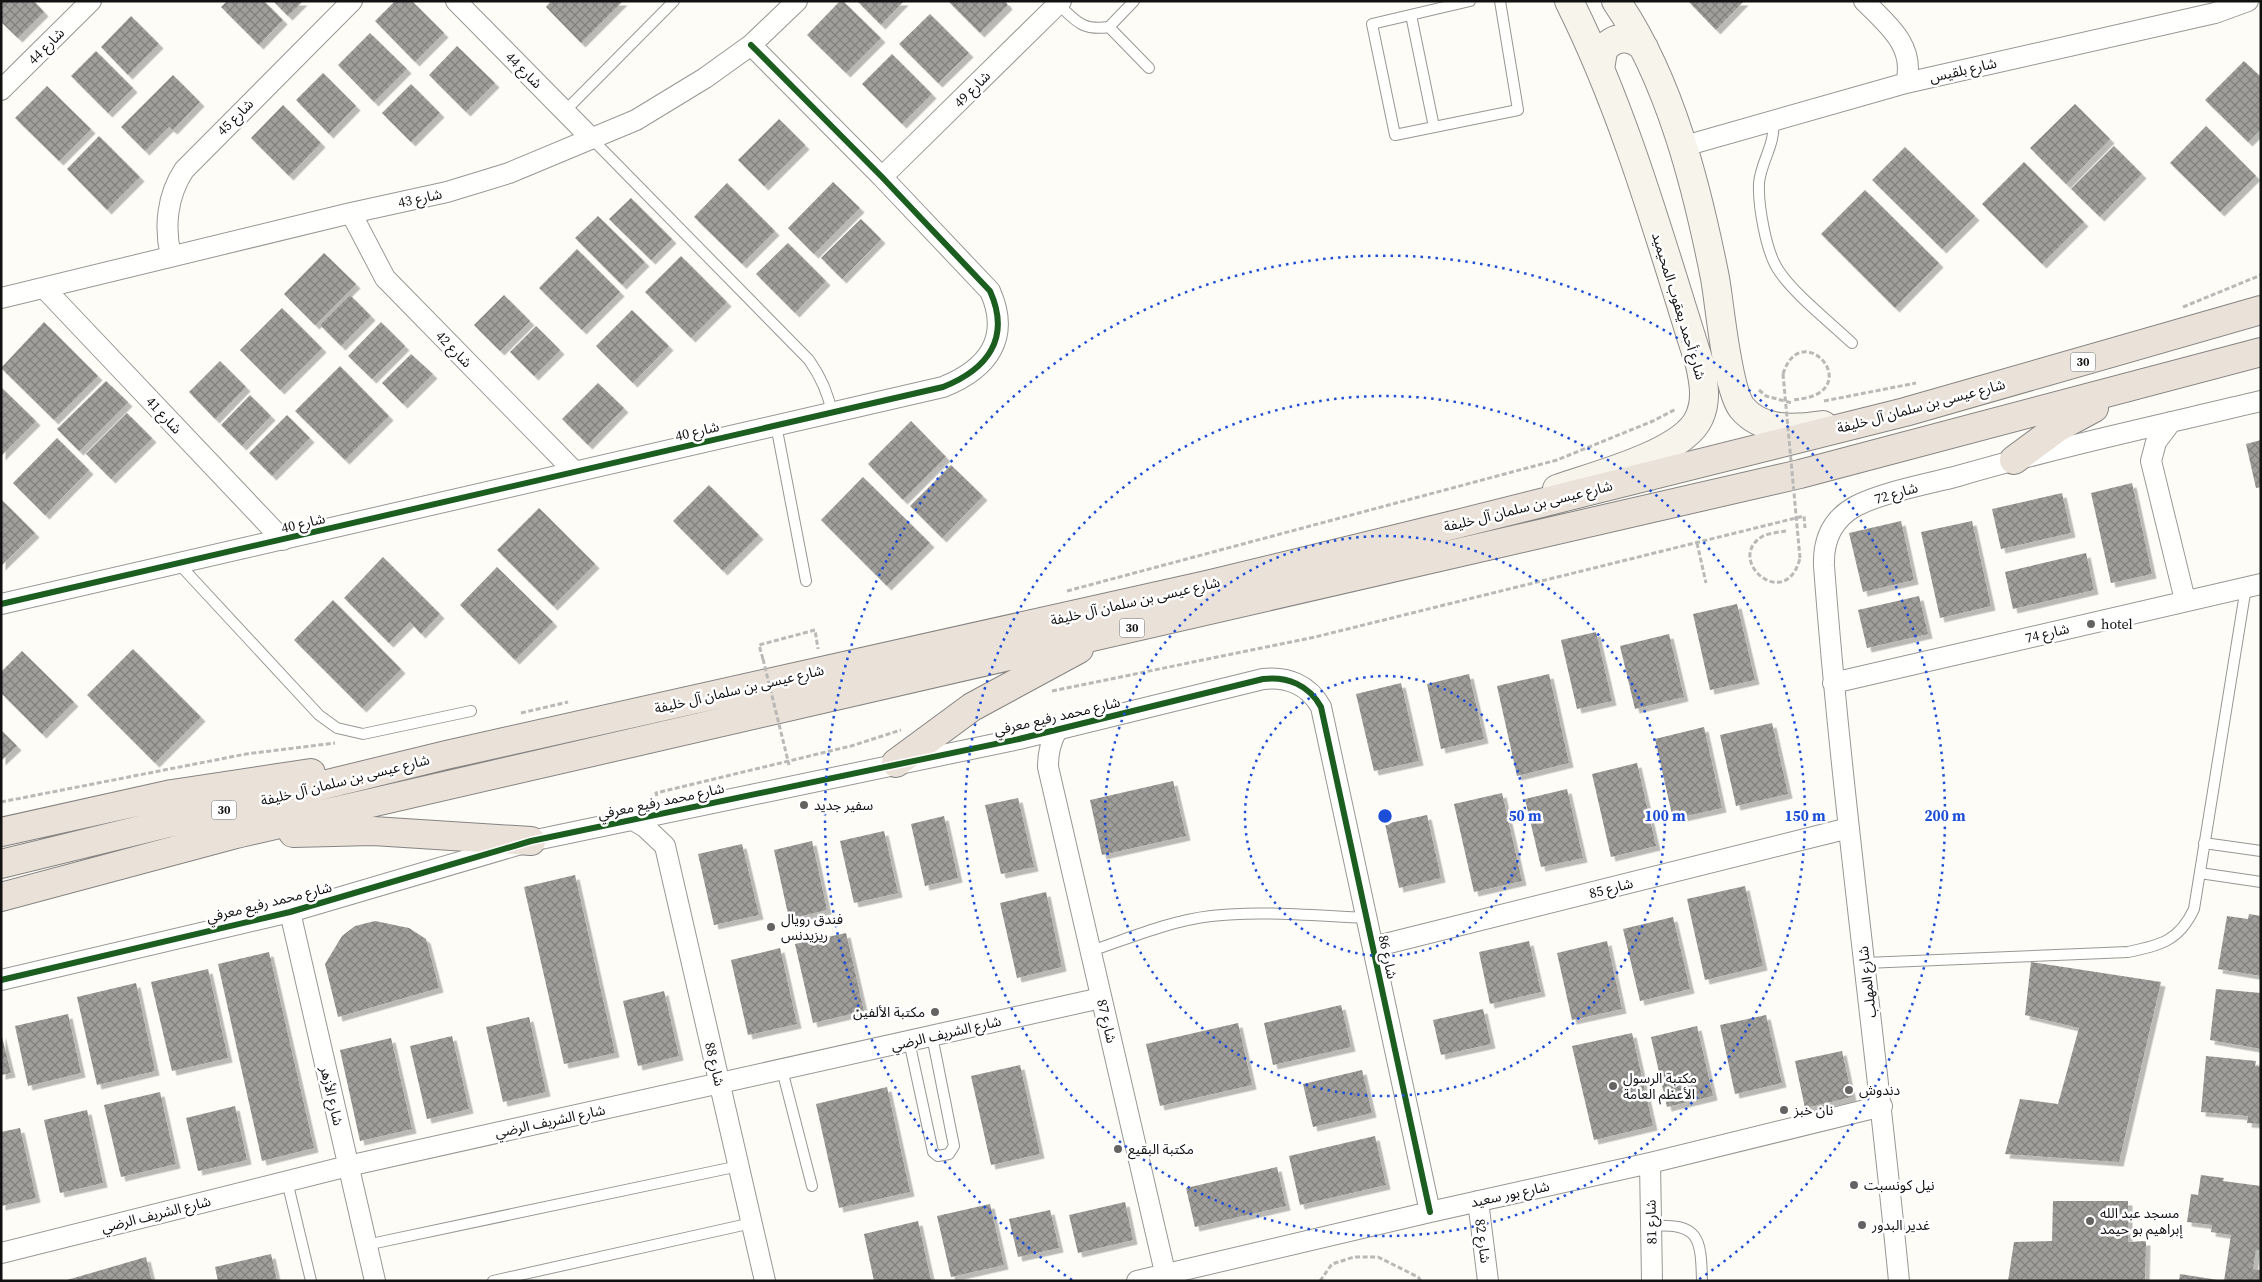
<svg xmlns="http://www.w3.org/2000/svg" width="2262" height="1282" viewBox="0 0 2262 1282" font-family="'Source Serif 4','Noto Sans Arabic',serif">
<defs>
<pattern id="building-cross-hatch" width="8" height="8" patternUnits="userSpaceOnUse" patternTransform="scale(1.25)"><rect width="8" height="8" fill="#a19f9c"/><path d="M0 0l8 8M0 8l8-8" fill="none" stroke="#82807e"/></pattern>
<filter id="shadow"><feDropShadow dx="4.5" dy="4.5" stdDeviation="0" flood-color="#0004"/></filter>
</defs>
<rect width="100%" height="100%" fill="#fdfcf7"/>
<path fill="url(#building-cross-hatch)" filter="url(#shadow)" d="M1 1H34L44 12 18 38 1 22Z
M227 1H264L283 20 259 45 221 7Z
M273 1H303L288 16Z
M395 1H412L444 33 415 62 375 21Z
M551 1H623L581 43 546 7Z
M840 1H843L881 38 846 73 807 35Z
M857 1H904L881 25Z
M948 1H1005L1008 5 980 33Z
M1688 1H1744L1716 30Z
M930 14 969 53 938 83 899 44Z
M131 16 159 44 128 75 101 47Z
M370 33 407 69 374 102 338 65Z
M457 46 495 83 466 112 429 75Z
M96 51 133 88 108 113 71 76Z
M892 54 932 94 902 124 862 84Z
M2244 61 2261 77V129L2248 142 2205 100Z
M323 73 356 106 329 134 296 100Z
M173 75 200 102 173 130 169 127 145 151 121 127Z
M411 84 440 113 411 142 382 113Z
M47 86 91 129 59 161 15 118Z
M2075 104 2110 139 2066 184 2030 148Z
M283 105 321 143 289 176 251 138Z
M779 119 805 145 764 186 738 160Z
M2206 126 2256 176 2220 212 2170 163Z
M99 136 140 177 107 210 67 169Z
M2114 146 2142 174 2100 217 2071 189Z
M1905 147 1975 216 1942 249 1872 180Z
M2024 162 2084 222 2042 264 1982 204Z
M833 182 860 208 814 254 788 228Z
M727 183 775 231 742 264 694 217Z
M1865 190 1939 263 1895 308 1821 234Z
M631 198 672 239 651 260 609 219Z
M598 216 645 262 622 285 575 238Z
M861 219 881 239 842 279 821 258Z
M788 243 826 281 795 313 756 274Z
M577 249 620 292 582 330 539 288Z
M324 253 356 284 315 325 284 294Z
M681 256 727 302 691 338 645 292Z
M350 295 371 316 341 346 320 325Z
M504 295 530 321 500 351 474 325Z
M282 308 322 348 280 390 240 350Z
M632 310 669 346 633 383 596 346Z
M44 322 98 376 54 420 1 368Z
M381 322 405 346 372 379 348 356Z
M536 326 560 350 534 376 510 352Z
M411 354 433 374 403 404 382 383Z
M220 361 246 387 215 419 189 392Z
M340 366 389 416 345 460 295 411Z
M106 381 128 402 79 451 57 429Z
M598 383 624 408 588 445 562 419Z
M1 387 36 421 1 456Z
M250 395 271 416 242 446 221 425Z
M127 413 152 438 111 479 86 454Z
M287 415 310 438 272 476 249 453Z
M911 421 946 457 903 500 868 464Z
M57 438 89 470 45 515 13 483Z
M2261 440V487L2256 488 2246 444Z
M951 465 983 496 942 538 910 506Z
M863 477 930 543 887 586 821 520Z
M2132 483 2152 574 2111 583 2091 493Z
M709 485 759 535 723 571 673 521Z
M2062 493 2071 533 2001 549 1992 509Z
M1 499 35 533 1 566Z
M539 508 595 564 553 606 497 550Z
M1901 521 1914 580 1863 592 1849 533Z
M1972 521 1991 606 1940 618 1921 532Z
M2086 553 2094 590 2013 609 2005 572Z
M383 557 440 614 421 634 410 622 389 643 344 598Z
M497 567 553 622 515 660 460 605Z
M1919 596 1928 634 1867 648 1858 610Z
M333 600 401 669 362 708 294 640Z
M1737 604 1755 680 1710 690 1693 614Z
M1596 632 1612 701 1577 709 1561 640Z
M1669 634 1684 697 1635 709 1620 646Z
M133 649 201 717 155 763 87 695Z
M22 651 74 702 42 734 1 693V672Z
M1469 674 1484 739 1441 749 1427 684Z
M1549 674 1569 763 1517 776 1497 686Z
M1401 683 1419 761 1374 771 1356 694Z
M1772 723 1788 794 1736 806 1720 735Z
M1704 727 1722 808 1673 819 1655 739Z
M1 730 17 746 1 761Z
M1637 763 1656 846 1611 857 1592 774Z
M1173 781 1186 836 1102 855 1090 800Z
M1567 789 1583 858 1541 867 1525 799Z
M1502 793 1522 881 1474 892 1454 804Z
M1018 798 1034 867 1001 874 985 805Z
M1427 815 1441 878 1399 888 1385 824Z
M944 816 958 878 925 886 911 824Z
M884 831 898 893 854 903 840 841Z
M812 841 827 910 789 919 774 850Z
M742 844 759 915 714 925 698 854Z
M575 875 615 1053 564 1064 524 887Z
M1745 886 1763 966 1705 980 1687 899Z
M1046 892 1062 967 1017 978 1000 903Z
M2249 914 2261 916V976L2218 969 2227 916 2248 919Z
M1673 917 1690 989 1640 1001 1623 929Z
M375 921 409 928 426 939 439 988 338 1017 325 964 342 936 355 926Z
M846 933 864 1011 813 1023 795 944Z
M1529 941 1541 992 1490 1004 1479 952Z
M1607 941 1622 1009 1572 1020 1557 953Z
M780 948 797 1024 748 1035 731 960Z
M269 952 314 1148 262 1161 218 964Z
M2031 962 2161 982 2119 1162 2005 1154 2020 1099 2058 1104 2079 1028 2025 1015Z
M208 969 228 1058 172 1071 151 982Z
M136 983 155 1071 97 1085 77 997Z
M2216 989 2261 993V1049L2210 1040Z
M664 991 679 1056 638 1066 623 1001Z
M1341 1005 1351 1047 1273 1065 1264 1023Z
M1483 1009 1491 1044 1441 1055 1433 1020Z
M68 1014 81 1073 28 1086 15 1026Z
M1766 1015 1782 1083 1735 1094 1720 1025Z
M529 1017 546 1092 503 1102 486 1027Z
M1238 1023 1252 1085 1160 1106 1146 1044Z
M1697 1026 1713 1096 1667 1107 1651 1037Z
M1 1033 11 1073 1 1075Z
M1632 1033 1653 1126 1594 1140 1572 1046Z
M452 1036 469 1109 427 1119 410 1046Z
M391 1038 412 1129 360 1141 340 1050Z
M1842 1051 1852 1097 1805 1108 1795 1061Z
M2206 1056 2256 1061 2255 1066 2261 1067V1124L2247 1123 2248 1116 2201 1112Z
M1020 1065 1040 1154 991 1165 971 1076Z
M1362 1070 1372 1113 1313 1127 1303 1084Z
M887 1087 910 1192 839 1208 816 1104Z
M160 1092 176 1164 121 1177 104 1105Z
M235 1106 247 1160 198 1171 186 1118Z
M87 1110 103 1183 60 1193 44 1120Z
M20 1128 36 1198 1 1206V1132Z
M1375 1136 1386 1185 1300 1205 1289 1156Z
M1277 1167 1286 1206 1195 1227 1186 1188Z
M2201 1175 2224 1178 2223 1181 2261 1186V1250H2256L2253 1269 2261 1270V1281H2224L2231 1235 2211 1232 2212 1225 2187 1222 2191 1194 2198 1195Z
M2053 1201H2128V1242L2146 1241 2145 1281H2008L2014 1242 2052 1241Z
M1125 1202 1133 1240 1078 1253 1069 1215Z
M990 1204 1004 1265 951 1277 937 1216Z
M1050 1210 1059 1248 1018 1257 1009 1219Z
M918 1221 931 1280 874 1281 864 1234Z
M271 1254 277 1281H218L215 1267Z
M146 1257 152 1281H67V1280Z
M2180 1274 2218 1280V1281H2179Z"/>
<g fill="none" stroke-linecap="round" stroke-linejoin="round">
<g stroke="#979795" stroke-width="12">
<path id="lane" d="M1470 1 1372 24 1395 135 1518 110 1500 1
M1058 4C1076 21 1082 31 1109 27L1149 68
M1411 15 1434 127
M1109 27 1134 1
M565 111 674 1
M1773 121C1776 144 1761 161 1759 183 1758 205 1766 253 1779 271 1794 294 1831 323 1852 343
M592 139 809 360C821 377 828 392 832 413
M776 425 806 581
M179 564 319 715 337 728 363 734 471 711
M2204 843 2261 851
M2200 873 2261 882
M1091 951C1130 938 1169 921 1211 916 1260 910 1317 916 1367 918
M1865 963 2128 952C2161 945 2179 941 2194 909L2246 587
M909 1041 933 1152 938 1156 949 1154 954 1146 932 1036
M782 1070 812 1186
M287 1181 311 1281
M1651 1226C1699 1223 1701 1237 1702 1281
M366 1245 739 1166
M493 1281 752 1223"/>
</g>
<g stroke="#979795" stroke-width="22">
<path id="street" d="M456 1 592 139
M1864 1C1887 24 1916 46 1906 83
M1 90 91 1
M1681 147 1906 83 2215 13 2248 1
M882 177 1061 1
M351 213 385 278 574 471
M171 256C164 227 167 196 184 170L352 1
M45 289 283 540
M1 298 351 213 447 192 509 173 636 120 705 78 751 45 797 1
M2171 422 2156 442 2151 461 2185 600
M1 604 943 387C988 369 1011 338 990 291L882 177 751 45
M1833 683 2261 584
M1057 730C1050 743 1048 753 1048 767L1167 1281
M633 820 645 827 665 846 765 1281
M290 912 375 1281
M1373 947 1849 828
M1 980 290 912 531 841 1019 739 1263 679C1287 676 1309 685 1321 707L1430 1212
M1650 1163 1652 1281
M1478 1201 1488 1281
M1 1253 348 1166 1101 998
M1137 1281 1430 1212 1650 1163 1882 1106
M1899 1281C1876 1042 1842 805 1824 566 1823 540 1832 519 1856 506 1883 492 1928 484 1958 476 2058 447 2160 425 2261 401"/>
</g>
<g stroke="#8e8d8b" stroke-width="30">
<path id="secondary" d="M1616 1C1670 79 1697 187 1715 278 1720 306 1727 389 1742 408 1762 432 1795 429 1823 425
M1600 69 1603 51C1613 35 1632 35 1644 48
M1557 489C1593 476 1683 454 1699 418 1707 401 1704 383 1700 365 1661 243 1627 117 1569 1"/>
</g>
<g stroke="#858482" stroke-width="30">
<path id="highway" d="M2014 460 2057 428 2094 408
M896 763 972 707 1079 649
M1 832 172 794 311 773
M293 833 373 831 531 841
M1 864 446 755 1207 585 1457 524 1905 412 2261 310
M1 897 236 834 1800 474 2261 352"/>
</g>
<path stroke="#b9b9b8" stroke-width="3" stroke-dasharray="5 2.5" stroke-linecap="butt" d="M2183 307 2261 275
M1783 374C1799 323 1851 373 1819 393 1811 398 1801 399 1793 400
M1759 390 1766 396 1792 403
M1824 401 1916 383
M1786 531C1779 532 1770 533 1763 536 1723 559 1786 614 1800 558
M1697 543 1706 583
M1067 591 1557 460 1653 421 1676 409
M763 659 759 645 815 630 818 649
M1052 691 1315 637 1804 516 1805 528
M521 713 568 702
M657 796 656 793 851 746 901 730
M1 802 246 754 335 743
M1320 1281 1332 1264 1354 1257H1378L1418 1277 1421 1281"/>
<use href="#lane" stroke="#fffffe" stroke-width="10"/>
<use href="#street" stroke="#fffffe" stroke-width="20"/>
<use href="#secondary" stroke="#f6f4eb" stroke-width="28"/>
<use href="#highway" stroke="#eae1d8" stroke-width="28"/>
<path stroke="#b9b9b8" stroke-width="3" stroke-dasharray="5 2.5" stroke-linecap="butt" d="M1783 374 1800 558
M763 659 789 765"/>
<g stroke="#fff" stroke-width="9">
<path id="cycleway" d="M1 604 943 387C988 369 1011 338 990 291L882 177 751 45
M1 980 290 912 531 841 1019 739 1263 679C1287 676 1309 685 1321 707L1430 1212"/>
</g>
<use href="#cycleway" stroke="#1b5e20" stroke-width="6"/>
</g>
<g fill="none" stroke="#1d4ed8" stroke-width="2.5" stroke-dasharray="2.5 5">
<circle cx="1385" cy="816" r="140"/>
<circle cx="1385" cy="816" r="280"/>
<circle cx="1385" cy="816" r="420"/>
<path d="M1072 1280A560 560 0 1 1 1698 1280"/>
</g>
<g fill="#646362" stroke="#fff" stroke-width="2">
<circle cx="2091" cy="624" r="5"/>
<circle cx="804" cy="805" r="5"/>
<circle cx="771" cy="927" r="5"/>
<circle cx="935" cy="1012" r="5"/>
<circle cx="1613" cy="1086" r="5"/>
<circle cx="1849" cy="1090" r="5"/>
<circle cx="1784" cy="1110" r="5"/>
<circle cx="1118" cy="1149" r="5"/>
<circle cx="1854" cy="1185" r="5"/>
<circle cx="2090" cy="1221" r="5"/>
<circle cx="1862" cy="1225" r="5"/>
</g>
<g text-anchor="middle" stroke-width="5" stroke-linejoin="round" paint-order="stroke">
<g fill="#fff" stroke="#585858" stroke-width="1">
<rect x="2070.5" y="352.5" width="25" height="19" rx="4"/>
<rect x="1119.5" y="618.5" width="25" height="19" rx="4"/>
<rect x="211.5" y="800.5" width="25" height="19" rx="4"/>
</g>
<g font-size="12" font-weight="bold" fill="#111">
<text x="2083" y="366">30</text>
<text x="1132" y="632">30</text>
<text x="224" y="814">30</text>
</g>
<g font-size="14" fill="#111" stroke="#fff">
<text transform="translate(46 46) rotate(-45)" y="5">شارع 44</text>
<text transform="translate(524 70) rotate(45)" y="5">شارع 44</text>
<text transform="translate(1963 70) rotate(-13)" y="5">شارع بلقيس</text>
<text transform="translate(972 89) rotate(-45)" y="5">شارع 49</text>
<text transform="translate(235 117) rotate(-45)" y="5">شارع 45</text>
<text transform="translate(420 198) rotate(-12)" y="5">شارع 43</text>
<text transform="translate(1679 306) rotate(73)" y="5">شارع أحمد يعقوب المحيميد</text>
<text transform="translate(454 349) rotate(46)" y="5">شارع 42</text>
<text transform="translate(1921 406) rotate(-15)" y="5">شارع عيسى بن سلمان آل خليفة</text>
<text transform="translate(164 415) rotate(47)" y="5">شارع 41</text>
<text transform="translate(697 431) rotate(-13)" y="5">شارع 40</text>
<text transform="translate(1896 493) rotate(-16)" y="5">شارع 72</text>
<text transform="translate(1528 506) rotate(-14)" y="5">شارع عيسى بن سلمان آل خليفة</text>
<text transform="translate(303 523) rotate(-13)" y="5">شارع 40</text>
<text transform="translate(1135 601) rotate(-13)" y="5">شارع عيسى بن سلمان آل خليفة</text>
<text transform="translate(2047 633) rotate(-13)" y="5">شارع 74</text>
<text transform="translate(739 689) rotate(-13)" y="5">شارع عيسى بن سلمان آل خليفة</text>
<text transform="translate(1057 716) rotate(-13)" y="5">شارع محمد رفيع معرفي</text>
<text transform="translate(345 780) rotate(-14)" y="5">شارع عيسى بن سلمان آل خليفة</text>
<text transform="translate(661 801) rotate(-12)" y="5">شارع محمد رفيع معرفي</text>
<text transform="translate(1611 888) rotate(-14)" y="5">شارع 85</text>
<text transform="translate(269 902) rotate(-14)" y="5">شارع محمد رفيع معرفي</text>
<text transform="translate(1388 957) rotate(78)" y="5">شارع 86</text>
<text transform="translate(1867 982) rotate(-97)" y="5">شارع المهلب</text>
<text transform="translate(1107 1021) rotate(77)" y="5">شارع 87</text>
<text transform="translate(946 1033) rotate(-13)" y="5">شارع الشريف الرضي</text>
<text transform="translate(715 1064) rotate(77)" y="5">شارع 88</text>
<text transform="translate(332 1096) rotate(77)" y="5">شارع الأزهر</text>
<text transform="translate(550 1121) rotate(-12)" y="5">شارع الشريف الرضي</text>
<text transform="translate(1510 1194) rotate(-12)" y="5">شارع بور سعيد</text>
<text transform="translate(156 1214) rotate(-14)" y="5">شارع الشريف الرضي</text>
<text transform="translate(1651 1222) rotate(-91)" y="5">شارع 81</text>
<text transform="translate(1483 1241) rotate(83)" y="5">شارع 82</text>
</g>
<g font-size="14" fill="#111" stroke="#fff" text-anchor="start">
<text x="2101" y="629">hotel</text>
<text x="814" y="810">سفير جديد</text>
<text x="781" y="924">فندق رويال<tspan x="781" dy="16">ريزيدنس</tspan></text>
<text x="925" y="1017" text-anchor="end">مكتبة الألفين</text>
<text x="1623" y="1083">مكتبة الرسول<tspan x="1623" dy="16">الأعظم العامة</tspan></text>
<text x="1859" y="1095">دندوش</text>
<text x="1794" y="1115">نان خبز</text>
<text x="1128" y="1154">مكتبة البقيع</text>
<text x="1864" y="1190">نيل كونسبت</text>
<text x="2100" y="1218">مسجد عبد الله<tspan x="2100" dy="16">إبراهيم بو حيمد</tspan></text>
<text x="1872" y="1230">غدير البدور</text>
</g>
</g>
<circle cx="1385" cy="816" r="8" fill="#1d4ed8" stroke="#fff" stroke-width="2.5"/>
<g font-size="15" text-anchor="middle" font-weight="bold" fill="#1d4ed8" stroke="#fff" stroke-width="5" stroke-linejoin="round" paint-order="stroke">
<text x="1525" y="821">50 m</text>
<text x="1665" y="821">100 m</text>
<text x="1805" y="821">150 m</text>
<text x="1945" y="821">200 m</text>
</g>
<rect width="2262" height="1282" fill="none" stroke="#111111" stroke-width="5"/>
</svg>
